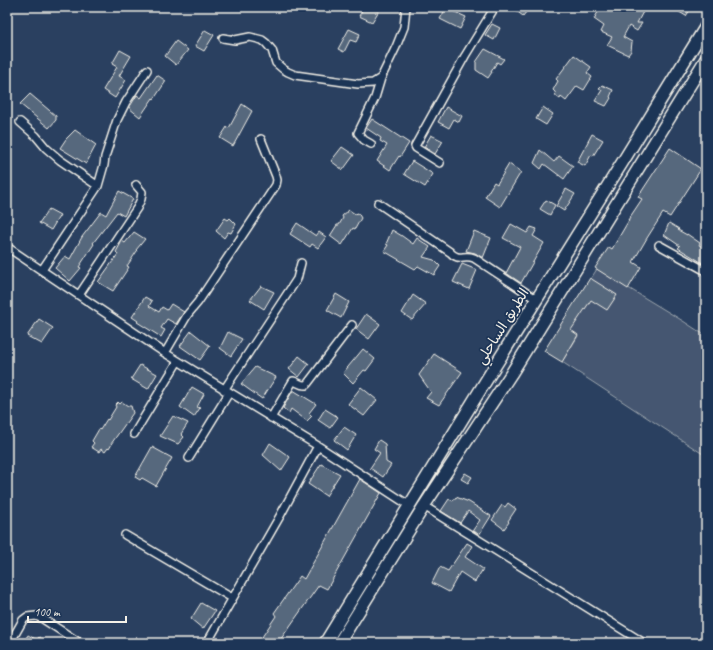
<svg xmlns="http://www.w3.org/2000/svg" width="713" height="650" viewBox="0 0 713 650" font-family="Caveat,'Playpen Sans Arabic',sans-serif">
<rect width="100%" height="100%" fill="#2a4060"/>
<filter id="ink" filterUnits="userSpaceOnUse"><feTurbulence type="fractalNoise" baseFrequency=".025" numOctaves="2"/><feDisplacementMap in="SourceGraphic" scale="8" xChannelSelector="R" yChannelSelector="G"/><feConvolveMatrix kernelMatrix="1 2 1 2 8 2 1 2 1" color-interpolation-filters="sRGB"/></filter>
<g filter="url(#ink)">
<path fill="#445771" stroke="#9ca4ac" d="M597 269 683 321 706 336V456L562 362 578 336 561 325Z"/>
<path fill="#56677d" stroke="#f4f1e8" d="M364 7H376L380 9 372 22 359 16Z
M511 7H530L523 16Z
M601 7H640L644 10 637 23H642L637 31 629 26 623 37 632 42 631 51 628 55 607 45 612 37 601 32 604 26 594 19Z
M671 7H692L686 16Z
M446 8 466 17 460 29 440 19Z
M492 24 500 28 494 40 485 35Z
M349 29 360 34 356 42 350 40 344 52 338 49Z
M205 30 214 35 204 51 195 46Z
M176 41 188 50 176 65 165 56Z
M485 49 504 59 500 64 497 62 491 72H492L488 78 476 70V62Z
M120 50 131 56 119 76 126 80 115 98 103 90 117 67 112 64Z
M574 55 591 67 587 73 592 77 584 90 577 86 566 101 561 97 560 99 556 96 555 92 553 90 558 81 556 79Z
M157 75 166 81 154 99 153 98 140 117 129 108 137 95 141 98Z
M602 85 613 90 610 97 611 98 606 106 595 101 602 90 599 88Z
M30 94 56 116V120L49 128 20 104Z
M242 104 252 111 233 146 220 138 227 127 229 128Z
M446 107 462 116 459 122 454 119 449 128 438 122Z
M543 107 553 114 546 125 536 119Z
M372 119 409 143 400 157 399 156 390 170 377 161 387 145 380 141 381 138 366 128Z
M75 130 96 145 86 164 60 148 66 139Z
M592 134 603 140 593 156 591 155 585 166 577 162Z
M431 135 443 141 435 154 424 147Z
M342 147 354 155 343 170 331 161Z
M670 148 701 169 670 217 663 213 647 238 633 262 641 267 628 289 595 268 609 247 612 249 629 220H628L642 199 638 197Z
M540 150 554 162 559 156 573 166 564 179 544 164 541 169 534 163Z
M412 161 433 174 425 187 404 174Z
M509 164 521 172 500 207 485 197 494 182 497 184Z
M566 189 575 194 564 211 556 206Z
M119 191 133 199 124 216 117 212 93 243 94 244 79 267 81 268 70 281 55 268 65 256 70 259 82 237 101 212 106 215Z
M546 200 555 205 550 215 540 209Z
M49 209 60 215 51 230 39 223Z
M349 210 355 214 358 213 361 218 355 229 353 228 342 245 330 236 337 225H339L343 218 342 216Z
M225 218 228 220 230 218 236 224 231 233 228 232 224 238 216 231Z
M297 223 316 236 319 232 326 237 318 248 312 244 310 247 290 234Z
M669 223 679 229 678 230 687 235V234L700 243 699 245 706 249V265L678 248 680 246 664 235Z
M511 224 527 233 531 227 537 229 533 236 544 243 521 283 506 273 520 247 503 238Z
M392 230 402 236 413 244 417 238 430 247 423 257 434 260 440 266 434 275 418 266 415 269 384 251 388 245 386 244Z
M474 231 491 238 483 258 475 253 466 251Z
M134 232 145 239 136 250 137 251 127 266 129 267 113 291 98 282 118 254 116 252 122 241 125 243Z
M462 264 477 270 469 289 453 282Z
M590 278 617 295 607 310 591 300 571 330 578 335 562 362 544 351Z
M261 286 274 292 264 309 250 300Z
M336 294 349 302 341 318 327 310Z
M413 295 426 304 412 320 402 313Z
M145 297 152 301 149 306 159 312 162 307 167 310 171 304 184 312 176 324 167 319 161 328 165 330 161 337 137 322 138 321 132 317Z
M366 314 380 324 369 339 356 329Z
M39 319 53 328 42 344 27 336Z
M191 331 210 346 200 360 180 346Z
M228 332 242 339 231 356 220 348Z
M363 349 375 359 366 371 364 370 353 383 343 373Z
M434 354 462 372 439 405 426 398 431 392 419 375Z
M299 356 309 364 299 377 289 369Z
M140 365 157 374 148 389 131 379Z
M255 367 276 377 262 399 241 384Z
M192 387 204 394 197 407 200 408 194 417 180 407Z
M361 387 377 400 364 416 348 404Z
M293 390 316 404 309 413 312 416 307 421 291 409 289 413 283 408Z
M118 402 120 404 122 402 128 406H131L133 413 111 444H112L109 449 108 448 105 452 101 449 99 452 91 447 94 443 92 441 99 429 100 430 107 419 108 420 116 407 115 405Z
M325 409 338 417 330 428 318 420Z
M173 416 188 423 181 434 184 437 178 444 160 436Z
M344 427 356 435 347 450 334 440Z
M379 440 385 444 386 462 391 465 383 477 370 468 380 453 374 449Z
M270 443 290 457 281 471 263 455Z
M152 447 172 458 156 486 142 478 140 480 135 477Z
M321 464 340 474 326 496 308 484Z
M465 473 472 477 468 483 461 479Z
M360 479 381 493 327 589 319 585 278 643H258L276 616 274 613 300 576 304 579Z
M456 497 469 502 491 516 479 535 473 530 480 520 468 511 460 523 441 511 449 499 453 501Z
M508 503 516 509 508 521 509 522 504 529 492 520 502 505 505 507Z
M467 543 472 546 465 557 483 569 475 582 460 572 449 592 432 583 440 567 448 571Z
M201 603 215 611 203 629 191 619Z
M28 635 37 640 39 637 50 643H23Z"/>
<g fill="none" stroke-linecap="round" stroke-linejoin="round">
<g stroke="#f4f1e8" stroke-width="10">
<path id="minor" d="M223 38 235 40 250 37 262 40 266 43 272 50 276 63 283 69 288 72 295 75 358 84 373 83 381 78
M20 122 36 136 46 148 60 160 98 186
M371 144 364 140 358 133 375 98 381 78 396 47 404 27 406 7
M440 163 416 148 415 146 465 56 495 7
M378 203 450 252C459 262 463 254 474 258L536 299
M659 245 706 271
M7 247 165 353 318 446 410 506
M42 270 98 186 104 165 105 157 117 120 126 102 147 70
M79 295 137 208 141 199 142 192 136 185
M165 353 188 314 198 302 276 185 277 180 276 176 261 139
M224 390 297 279 301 263
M271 418 293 381C298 382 301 386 306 385L308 383 352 325
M134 434 178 361
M189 458 229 393
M424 506 644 643
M125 535 232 598
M10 643 23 620 27 617 36 616 43 619 80 643
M207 643 280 516 318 446"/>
</g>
<g stroke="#f4f1e8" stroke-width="14">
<path id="highway" d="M325 643 495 366 622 163 706 26
M339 643 424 506 511 374 706 59"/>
</g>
<use href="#minor" stroke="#1d3557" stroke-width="7"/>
<use href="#highway" stroke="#1d3557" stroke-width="11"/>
</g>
</g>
<g text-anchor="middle" stroke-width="3.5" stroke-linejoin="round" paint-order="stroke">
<g font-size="14" fill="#f4f1e8" stroke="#1d3557">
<text transform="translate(502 326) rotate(-58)" y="5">الطريق الساحلي</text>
</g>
</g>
<rect width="713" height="650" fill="none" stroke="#1d3557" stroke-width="24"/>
<rect x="12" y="12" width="689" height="626" fill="none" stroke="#f4f1e8" stroke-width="1.5" filter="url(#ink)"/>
<path d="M28 616v6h98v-6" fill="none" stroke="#f4f1e8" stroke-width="2"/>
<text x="34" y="616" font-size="12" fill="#f4f1e8" stroke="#1d3557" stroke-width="3" paint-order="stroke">100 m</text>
</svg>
